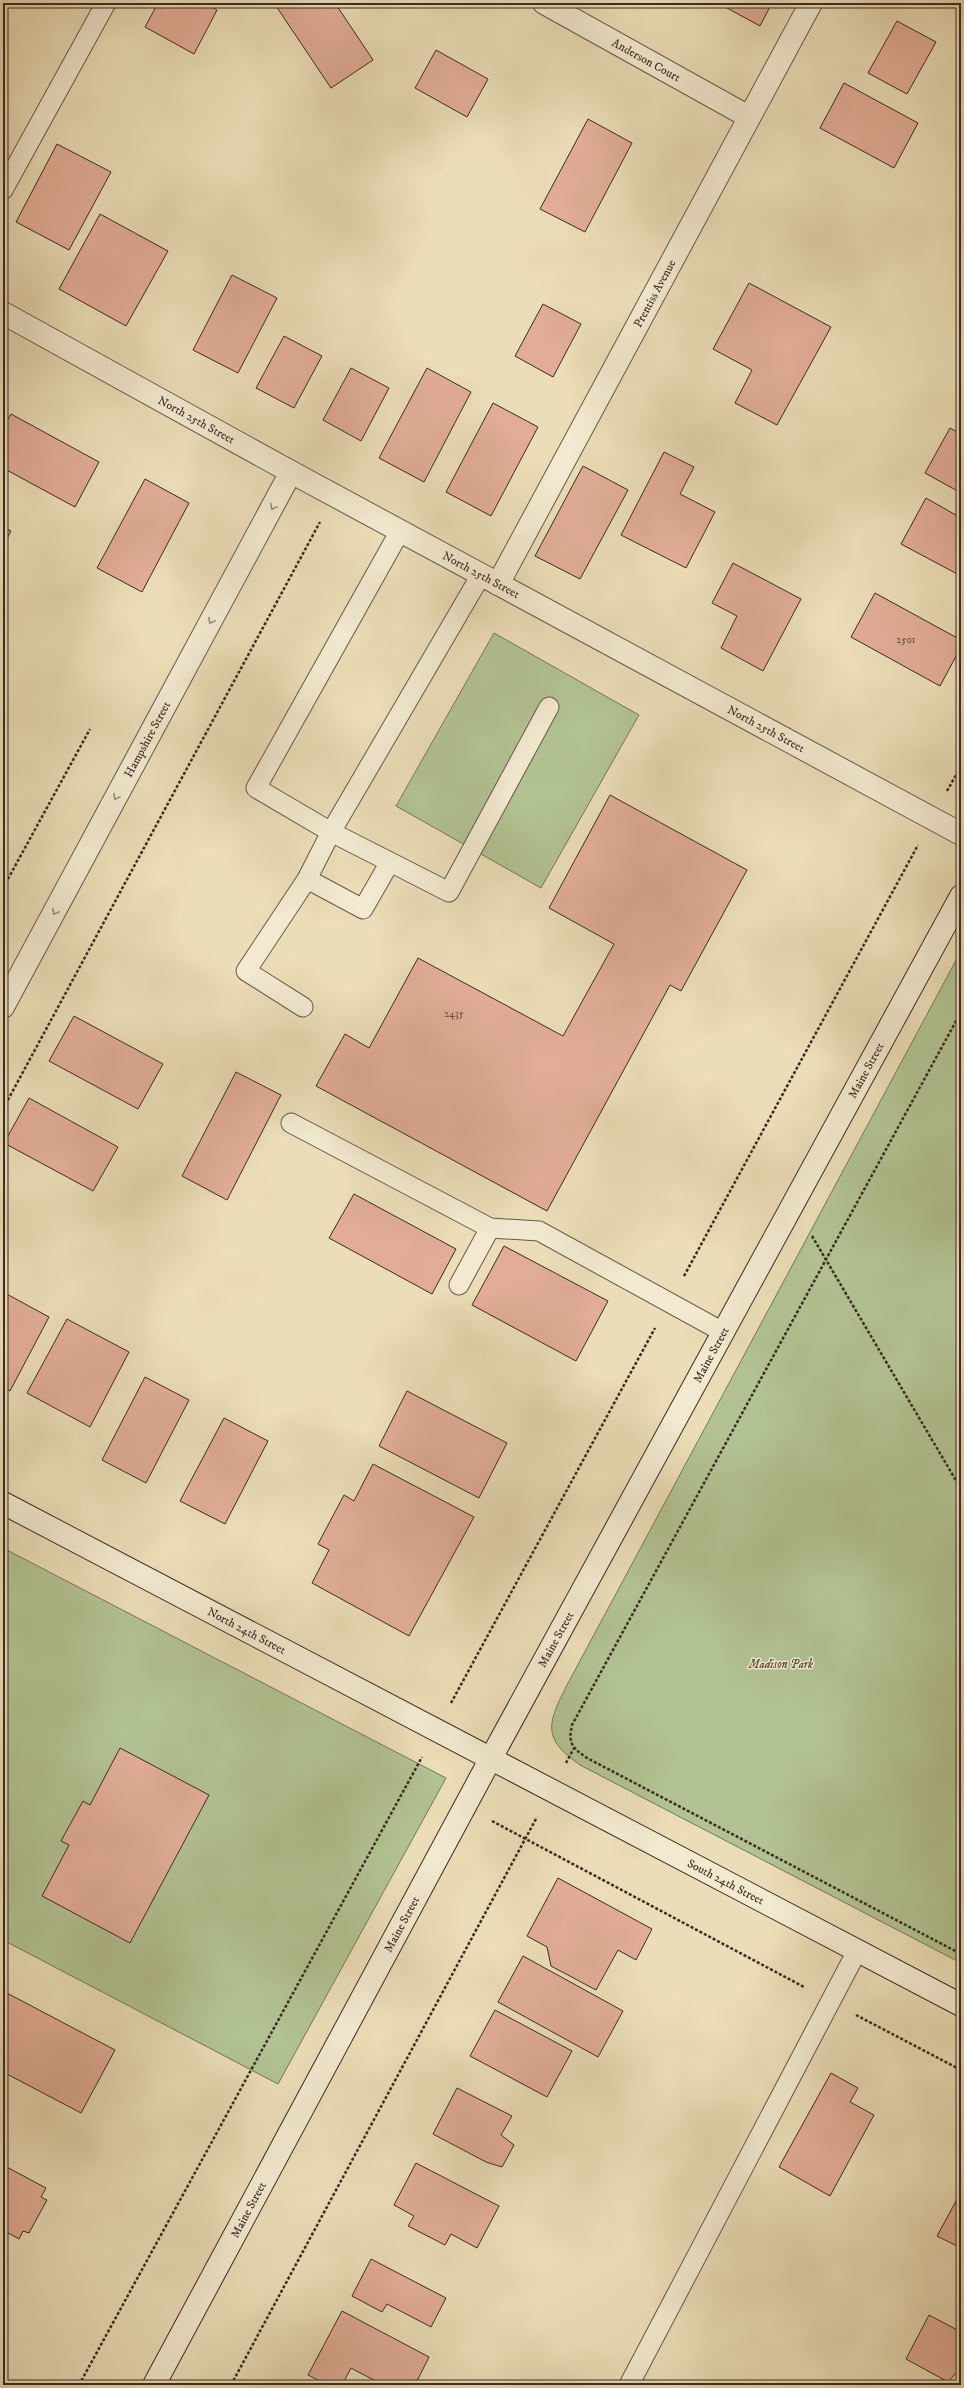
<svg xmlns="http://www.w3.org/2000/svg" width="964" height="2388" viewBox="0 0 964 2388" font-family="'IM FELL DW Pica',serif">
<rect width="100%" height="100%" fill="#ebddb7"/>
<filter id="stains"><feTurbulence type="fractalNoise" baseFrequency=".005" numOctaves="4"/><feColorMatrix values="0 0 0 0 .2 0 0 0 0 .09 0 0 0 0 .02 0 0 0 .5 -.17"/></filter>
<radialGradient id="worn" r=".72"><stop offset=".6" stop-color="#630" stop-opacity="0"/><stop offset="1" stop-color="#630" stop-opacity=".3"/></radialGradient>
<path fill="#b2c292" stroke="#76765a" d="M494 633 639 715 541 888 396 806Z
M961 951V1963L580 1765C541 1738 548 1723 567 1685Z
M3 1548 446 1778 278 2084 3 1940Z"/>
<path fill="#e1ad97" stroke="#3b2b23" d="M158 3H204L217 10 194 54 145 27Z
M274 3H335L373 60 331 88Z
M718 3H772L760 26Z
M897 21 936 42 907 94 868 73Z
M436 50 488 79 467 117 415 88Z
M844 83 918 123 894 168 820 128Z
M588 119 632 143 585 232 540 209Z
M57 144 111 172 69 250 16 222Z
M100 214 168 251 126 326 59 289Z
M232 275 277 298 238 373 193 350Z
M749 283 831 327 777 425 735 403 752 370 713 349Z
M543 304 581 324 553 377 515 356Z
M284 336 322 356 294 408 256 388Z
M351 368 389 388 361 441 323 420Z
M427 368 471 392 424 482 379 458Z
M493 403 538 427 491 516 446 492Z
M11 414 99 462 75 507 3 468V428Z
M950 428 961 434V493L925 473Z
M664 452 694 467 680 494 715 512 686 568 621 535Z
M583 466 628 490 580 579 535 556Z
M145 479 189 503 142 592 97 568Z
M926 498 961 518V576L901 544Z
M3 527 11 531 3 546Z
M733 563 801 599 763 671 721 648 737 616 712 603Z
M875 593 961 640V647L940 686 851 637Z
M610 795 747 870 681 991 670 985 547 1211 316 1086 345 1034 369 1048 418 958 563 1036 614 944 549 908Z
M74 1016 163 1064 138 1109 49 1061Z
M236 1072 281 1095 227 1200 182 1176Z
M29 1098 118 1147 93 1191 4 1143Z
M354 1194 456 1249 432 1294 329 1238Z
M504 1246 608 1301 576 1361 472 1305Z
M3 1292 49 1317 10 1391 3 1387Z
M67 1319 129 1352 90 1427 27 1393Z
M145 1377 189 1400 146 1483 102 1460Z
M407 1391 507 1443 479 1498 379 1446Z
M224 1418 268 1441 225 1524 180 1501Z
M373 1464 474 1517 409 1636 312 1583 329 1550 318 1544 344 1495 354 1501Z
M120 1748 209 1795 130 1943 42 1896 69 1845 61 1841 83 1801 90 1805Z
M558 1878 652 1929 636 1960 618 1950 596 1990 551 1966 547 1947 527 1936Z
M523 1956 623 2011 598 2057 498 2002Z
M3 1991 115 2050 81 2113 3 2072Z
M495 2010 572 2051 547 2097 470 2056Z
M831 2073 858 2088 850 2102 874 2115 830 2196 779 2167Z
M457 2088 512 2116 501 2135 514 2145 502 2167 486 2162 433 2134Z
M416 2163 499 2206 477 2248 451 2234 445 2245 408 2226 414 2216 394 2205Z
M3 2165 46 2188 41 2197 47 2200 29 2233 23 2231 19 2239 3 2230Z
M961 2192V2248L937 2236Z
M371 2259 446 2298 431 2327 387 2304 382 2312 352 2296Z
M342 2311 429 2357 415 2385H383L351 2368 342 2385H328L308 2375Z
M929 2315 961 2332V2375L956 2373 948 2382 906 2359Z"/>
<g fill="none" stroke-linecap="round" stroke-linejoin="round">
<g stroke="#675848" stroke-width="21">
<path id="lane" d="M3 190 106 3
M481 575 331 832 449 892 549 707
M390 862 363 909 307 879 331 832 256 788 400 531
M303 1007 246 971 307 879
M291 1123 490 1228 539 1231 723 1332
M459 1285 490 1228
M629 2385 857 1951"/>
</g>
<g stroke="#675848" stroke-width="24">
<g id="street">
<path id="s1" d="M544 3 749 117"/>
<path id="s2" d="M3 313 291 472 961 834"/>
<path id="s3" d="M498 584 811 3"/>
<path id="s4" d="M3 1007 291 472"/>
</g>
</g>
<g stroke="#3b2b23" stroke-width="24">
<g id="secondary">
<path id="s5" d="M3 1503 961 2005"/>
<path id="s6" d="M154 2385 491 1758 961 896"/>
</g>
</g>
<path stroke="#3b2b23" stroke-width="2.5" stroke-dasharray="3 2" stroke-linecap="butt" d="M947 791 961 766
M3 888 90 729
M961 1012 572 1725C568 1743 572 1748 587 1758L961 1954
M3 1109 320 522
M812 1236 961 1489
M684 1276 918 845
M451 1703 655 1328
M566 1763 574 1748
M492 1821 804 1987
M856 2015 961 2070
M79 2385 422 1757
M231 2385 537 1817"/>
<use href="#lane" stroke="#f2e9d0" stroke-width="19"/>
<use href="#street" stroke="#f2e9d0" stroke-width="22"/>
<use href="#secondary" stroke="#f2e9d0" stroke-width="22"/>
</g>
<defs><path id="oneway-chevron" d="M-2-3.5L2.5 0L-2 3.5" fill="none" stroke-width="1.6" stroke-linecap="round" stroke-linejoin="round"/></defs>
<g stroke="#968a7a">
<use href="#oneway-chevron" transform="translate(273 507) rotate(118)"/>
<use href="#oneway-chevron" transform="translate(211 621) rotate(118)"/>
<use href="#oneway-chevron" transform="translate(116 797) rotate(118)"/>
<use href="#oneway-chevron" transform="translate(55 912) rotate(118)"/>
</g>
<g text-anchor="middle" stroke-width="3" stroke-linejoin="round" paint-order="stroke">
<g font-size="10" fill="#644c40">
<text x="906" y="643">2501</text>
<text x="454" y="1017">2435</text>
</g>
<g font-size="12" fill="#3b2b23" stroke="#f2e9d0">
<text dy="4" stroke="none"><textPath href="#s1" startOffset="117">Anderson Court</textPath></text>
<text dy="4" stroke="none"><textPath href="#s3" startOffset="330">Prentiss Avenue</textPath></text>
<text dy="4" stroke="none"><textPath href="#s2" startOffset="221">North 25th Street</textPath></text>
<text dy="4" stroke="none"><textPath href="#s2" startOffset="545">North 25th Street</textPath></text>
<text dy="4" stroke="none"><textPath href="#s2" startOffset="869">North 25th Street</textPath></text>
<text dy="4" stroke="none"><textPath href="#s4" startOffset="304">Hampshire Street</textPath></text>
<text dy="4" stroke="none"><textPath href="#s6" startOffset="1495">Maine Street</textPath></text>
<text dy="4" stroke="none"><textPath href="#s6" startOffset="1171">Maine Street</textPath></text>
<text dy="4" stroke="none"><textPath href="#s5" startOffset="275">North 24th Street</textPath></text>
<text dy="4" stroke="none"><textPath href="#s6" startOffset="847">Maine Street</textPath></text>
<text dy="4" stroke="none"><textPath href="#s5" startOffset="816">South 24th Street</textPath></text>
<text dy="4" stroke="none"><textPath href="#s6" startOffset="523">Maine Street</textPath></text>
<text dy="4" stroke="none"><textPath href="#s6" startOffset="199">Maine Street</textPath></text>
</g>
<g font-size="12" font-style="italic" fill="#534939" stroke="#f2e9d0">
<text x="781" y="1668">Madison Park</text>
</g>
</g>
<rect width="964" height="2388" fill="none" stroke="#ebddb7" stroke-width="16"/>
<rect x="4" y="4" width="956" height="2380" fill="none" stroke="#3b2b23" stroke-width="2"/>
<rect x="8" y="8" width="948" height="2372" fill="none" stroke="#3b2b23"/>
<rect width="100%" height="100%" filter="url(#stains)"/>
<rect width="100%" height="100%" fill="url(#worn)"/>
</svg>
